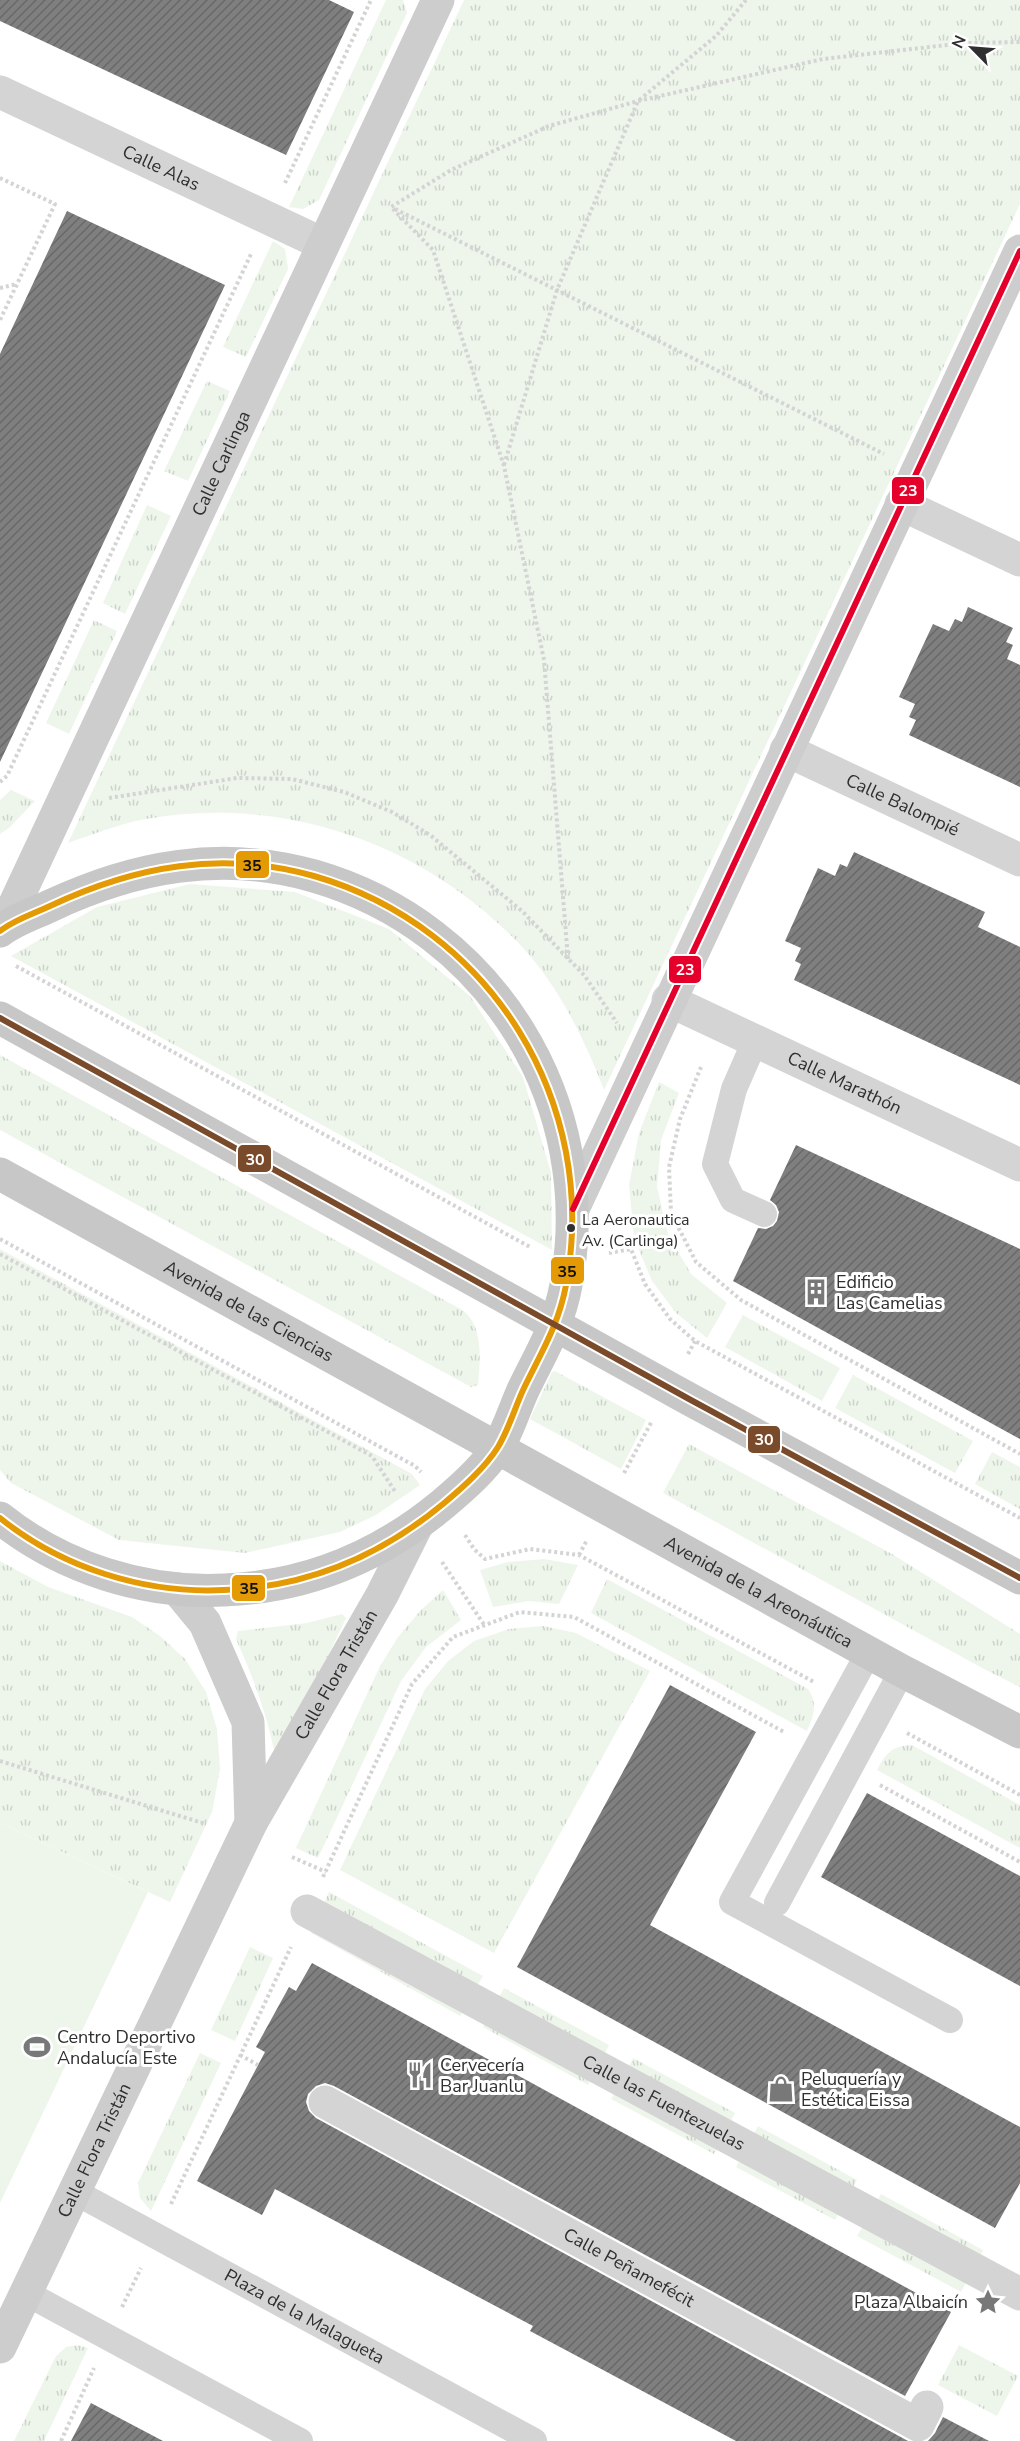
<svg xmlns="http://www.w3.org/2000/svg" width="1020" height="2441" viewBox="0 0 1020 2441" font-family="'Nunito Sans',sans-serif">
<defs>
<pattern id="grass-tufts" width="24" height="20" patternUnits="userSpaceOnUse" patternTransform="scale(1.5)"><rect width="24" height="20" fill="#eef6ec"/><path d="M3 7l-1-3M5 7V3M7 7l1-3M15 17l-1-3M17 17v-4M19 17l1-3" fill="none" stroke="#ccd3cb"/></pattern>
<pattern id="building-hatch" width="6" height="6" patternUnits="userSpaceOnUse" patternTransform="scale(1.5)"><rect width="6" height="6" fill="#7f7f7f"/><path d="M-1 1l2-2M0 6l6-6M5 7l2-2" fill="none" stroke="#686868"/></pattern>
</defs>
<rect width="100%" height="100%" fill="#fff"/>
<path fill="url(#grass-tufts)" d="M386 0H403L407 13 319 200 303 209 289 207Z
M464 0H1020V204L604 1090C585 1040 560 989 524 949 428 845 286 794 146 819 119 824 94 834 68 843Z
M273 241 285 249 288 269 246 357 223 347Z
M207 381 230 391 188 481 164 471Z
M147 505 171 516 125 614 103 603Z
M94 620 117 631 69 734 46 723Z
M11 790 35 801 9 828 0 834V800Z
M190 884 295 892 389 929 470 996 523 1077 551 1173 552 1250 11 956 97 907Z
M0 1055 464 1311C484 1329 480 1360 478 1385L471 1387 0 1130Z
M659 1082 679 1093 661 1140 657 1187 668 1234 691 1274 727 1303 707 1338 676 1313 652 1281 634 1238 629 1185 639 1133Z
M0 1249 412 1474 420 1485 376 1515 340 1532 245 1553 119 1540 11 1483 0 1470Z
M743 1315 840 1368 822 1401 725 1347Z
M555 1371 646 1420 621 1469 530 1419 552 1372Z
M853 1375 973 1441 955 1473 835 1408Z
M689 1444 892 1554 1020 1634V1687L984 1669 663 1493Z
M992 1452 1020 1467V1509L975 1484Z
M544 1559 578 1565 559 1604 529 1601 493 1607 480 1570 508 1562Z
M0 1561 48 1587 132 1617 160 1636 185 1659 206 1692 217 1729 220 1769 212 1812 170 1902 0 1823Z
M607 1579 808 1689C818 1704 814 1715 807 1731L591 1613Z
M443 1590 461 1620 426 1647 401 1681 318 1858 296 1848 380 1666 398 1637 421 1610Z
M342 1614 346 1618 283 1751 274 1750C266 1711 252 1675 236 1639L238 1631 307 1623Z
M543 1626 576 1633 650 1671 494 1953 340 1870 425 1689 448 1661 474 1641 509 1629Z
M912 1745 1020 1805V1848L877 1770C886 1753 892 1746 912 1745Z
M329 1892 483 1976 460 2016 311 1933Z
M250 1947 273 1958 235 2041 211 2030Z
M504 1988 609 2045 588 2085 483 2027Z
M200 2053 221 2063 151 2211 140 2198 138 2183Z
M633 2058 735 2113 714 2154 611 2099Z
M758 2126 857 2180 835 2220 736 2167Z
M881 2194 983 2250 961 2292 857 2236Z
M77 2345 88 2348 44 2441H14L56 2356 66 2347Z
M959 2345 1018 2376 997 2416 938 2385Z"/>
<path fill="#eef6ec" d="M0 1823 148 1892 0 2203Z"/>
<path fill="url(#building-hatch)" d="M0 0H329L354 12 286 155 0 21Z
M67 211 225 285 0 762V354Z
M968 607 1013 628 1006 642 1013 645 1007 659 1020 665V787L909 735 916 720 909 717 915 704 899 697 933 624 949 631 955 619 962 622Z
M854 852 985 912 978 927 1020 947V1085L794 980 801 964 795 961 801 948 785 941 818 868 835 876 840 864 847 867Z
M796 1145 1020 1249V1439L733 1281 758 1228 766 1229 773 1226 777 1221 779 1212 776 1205 770 1200Z
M670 1685 756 1732 650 1925 1020 2127V2183L995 2228 517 1967Z
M867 1793 1020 1876V1986L821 1877Z
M312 1963 951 2312 905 2396 334 2086 325 2083 316 2086 308 2094 306 2102 309 2111 316 2118 908 2441H736L530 2331 533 2326 275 2189 262 2215 197 2181 265 2052 256 2047 289 1987 296 1991Z
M91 2403 163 2441H71Z
M943 2417 989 2441H928L935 2433Z"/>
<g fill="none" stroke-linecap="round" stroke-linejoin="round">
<path stroke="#d4d4d4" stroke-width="4" stroke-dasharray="3 3" stroke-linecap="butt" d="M0 178 55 204 0 320
M285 183 371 0
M395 209 884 454
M0 288 17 284
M504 465 557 290 638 101 716 36 746 0
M0 782 7 776 252 252
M109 798 237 778 292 779 344 792 392 812 430 835 522 911 584 975 617 1023
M568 959 544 660 504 466 433 250 391 207 451 170 549 126 638 101 823 59 965 43 1020 42
M16 966 530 1247
M701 1067 680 1119 669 1167 671 1213 696 1262 741 1300 1020 1454
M0 1239 415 1466 421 1472
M609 1253 631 1249 645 1284 670 1319 695 1341 1020 1518
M0 1254 372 1456 396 1493
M688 1354 695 1341
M624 1473 652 1421
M465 1535 474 1549 485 1559 530 1549 579 1555 814 1682
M579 1555 587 1540
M442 1562 485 1626
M907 1733 1020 1795
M0 1761 206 1824
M880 1785 1020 1862
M292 1857 326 1872
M323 1877 412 1684 453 1637 520 1612 574 1617 784 1732
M240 2055 258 2065
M171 2204 291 1947
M122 2307 141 2268
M61 2441 94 2368"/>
<g stroke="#d4d4d4" stroke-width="26">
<path d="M755 1041 734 1089 715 1164 733 1200 764 1214"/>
<path d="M869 1652 732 1902 950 2020"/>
<path d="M777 1903 902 1671"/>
<path id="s1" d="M75 2192 534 2441"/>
<path d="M26 2293 300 2441"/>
</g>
<g stroke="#d4d4d4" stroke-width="33">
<path id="s2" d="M0 92 323 244"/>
<path d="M901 504 1020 560"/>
<path id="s3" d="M786 750 1020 860"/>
<path id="s4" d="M668 1000 1020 1165"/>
<path id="s5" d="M307 1911 1020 2294"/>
<path id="s6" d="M325 2102 918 2425 927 2407"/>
</g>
<g stroke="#cdcdcd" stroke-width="33">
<path id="s7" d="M4 927 438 0"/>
<path d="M573 1209 1020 251"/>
<path d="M177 1589 205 1623 248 1722 251 1823"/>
<path id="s8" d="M0 2347 251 1823 382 1595 417 1525"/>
</g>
<g stroke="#c7c7c7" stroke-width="33">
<path d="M0 931C14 920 33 914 50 906 135 866 222 850 314 876 491 927 600 1103 566 1285 559 1324 541 1353 524 1388 515 1407 509 1429 498 1447 485 1468 462 1488 443 1504 379 1557 307 1587 224 1590 145 1594 62 1568 0 1518"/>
<path d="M0 1018 689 1399 1020 1578"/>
<path id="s9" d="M0 1174 902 1671 1020 1732"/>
</g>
<g stroke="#fff" stroke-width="10">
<path id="bus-1" d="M0 931C14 920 33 914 50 906 135 866 222 850 314 876 491 927 600 1103 566 1285 559 1324 541 1353 524 1388 515 1407 509 1429 498 1447 485 1468 462 1488 443 1504 379 1557 307 1587 224 1590 145 1594 62 1568 0 1518"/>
</g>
<g stroke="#fff" stroke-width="10">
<path id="bus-2" d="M0 1018 689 1399 1020 1578"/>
</g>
<g stroke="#fff" stroke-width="10">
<path id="bus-3" d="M573 1209 1020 251"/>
</g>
<use href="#bus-1" stroke="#e39a05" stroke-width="6"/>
<use href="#bus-2" stroke="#7a4b2a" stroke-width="6"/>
<use href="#bus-3" stroke="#e4002b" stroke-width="6"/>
</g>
<defs>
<g id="building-bare" transform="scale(2.07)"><path d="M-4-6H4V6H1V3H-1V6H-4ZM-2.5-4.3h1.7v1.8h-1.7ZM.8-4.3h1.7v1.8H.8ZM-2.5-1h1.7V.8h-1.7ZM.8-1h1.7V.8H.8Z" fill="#787878" stroke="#fff" stroke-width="2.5" paint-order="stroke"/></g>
<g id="stadium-bare" transform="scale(2.07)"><path d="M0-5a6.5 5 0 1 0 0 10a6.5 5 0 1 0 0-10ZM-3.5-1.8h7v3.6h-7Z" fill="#787878" stroke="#fff" stroke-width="2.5" paint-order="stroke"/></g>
<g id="restaurant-bare" transform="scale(2.07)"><path d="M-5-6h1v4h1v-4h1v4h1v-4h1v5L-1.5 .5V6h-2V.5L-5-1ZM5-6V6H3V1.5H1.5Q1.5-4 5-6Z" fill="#787878" stroke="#fff" stroke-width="2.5" paint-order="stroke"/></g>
<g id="shop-bare" transform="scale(2.07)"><path d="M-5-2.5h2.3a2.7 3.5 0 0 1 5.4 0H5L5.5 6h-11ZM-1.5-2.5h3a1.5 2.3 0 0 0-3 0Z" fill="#787878" stroke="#fff" stroke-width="2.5" paint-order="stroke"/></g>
<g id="sight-bare" transform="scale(2.07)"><path d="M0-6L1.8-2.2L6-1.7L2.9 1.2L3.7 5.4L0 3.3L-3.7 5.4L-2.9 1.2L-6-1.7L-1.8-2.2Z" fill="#787878" stroke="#fff" stroke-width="2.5" paint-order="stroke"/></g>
</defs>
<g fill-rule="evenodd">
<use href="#building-bare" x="816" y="1292"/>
<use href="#stadium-bare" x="37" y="2047"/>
<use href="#restaurant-bare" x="420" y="2075"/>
<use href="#shop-bare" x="781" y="2089"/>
<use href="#sight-bare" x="988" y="2302"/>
</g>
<circle fill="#2f2f2f" stroke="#fff" stroke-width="2" cx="571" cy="1228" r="5"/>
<g text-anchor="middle" stroke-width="6" stroke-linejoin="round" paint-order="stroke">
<g font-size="16" fill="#2f2f2f" stroke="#fff" text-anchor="start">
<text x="582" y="1225">La Aeronautica<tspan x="582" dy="21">Av. (Carlinga)</tspan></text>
</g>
<g font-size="18" fill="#2f2f2f" stroke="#fff">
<text dy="6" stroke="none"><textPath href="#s2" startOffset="178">Calle Alas</textPath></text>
<text dy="6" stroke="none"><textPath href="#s7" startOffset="512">Calle Carlinga</textPath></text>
<text dy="6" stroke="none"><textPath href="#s3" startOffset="129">Calle Balompié</textPath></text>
<text dy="6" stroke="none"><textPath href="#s4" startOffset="195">Calle Marathón</textPath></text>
<text dy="6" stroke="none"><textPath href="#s9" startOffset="284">Avenida de las Ciencias</textPath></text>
<text dy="6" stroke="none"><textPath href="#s9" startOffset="866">Avenida de la Areonáutica</textPath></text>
<text dy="6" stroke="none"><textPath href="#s8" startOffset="752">Calle Flora Tristán</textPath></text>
<text dy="6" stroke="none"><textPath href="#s5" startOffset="405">Calle las Fuentezuelas</textPath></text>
<text dy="6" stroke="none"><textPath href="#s8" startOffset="218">Calle Flora Tristán</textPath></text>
<text dy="6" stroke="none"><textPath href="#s6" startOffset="346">Calle Peñamefécit</textPath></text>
<text dy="6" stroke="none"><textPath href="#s1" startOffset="261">Plaza de la Malagueta</textPath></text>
</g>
<g font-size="18" fill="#2f2f2f" stroke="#fff" text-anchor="start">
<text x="836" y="1288">Edificio<tspan x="836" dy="21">Las Camelias</tspan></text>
<text x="57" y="2043">Centro Deportivo<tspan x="57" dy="21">Andalucía Este</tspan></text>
<text x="440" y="2071">Cervecería<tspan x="440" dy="21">Bar Juanlu</tspan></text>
<text x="801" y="2085">Peluquería y<tspan x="801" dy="21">Estética Eissa</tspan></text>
<text x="968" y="2308" text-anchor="end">Plaza Albaicín</text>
</g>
</g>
<g stroke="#fff" stroke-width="2">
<rect x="891" y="476" width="34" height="29" rx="6" fill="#e4002b"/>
<rect x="235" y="850" width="35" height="29" rx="6" fill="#e39a05"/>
<rect x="668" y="955" width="34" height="29" rx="6" fill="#e4002b"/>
<rect x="237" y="1144" width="35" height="29" rx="6" fill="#7a4b2a"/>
<rect x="550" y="1256" width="35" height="29" rx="6" fill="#e39a05"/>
<rect x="747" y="1425" width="34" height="29" rx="6" fill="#7a4b2a"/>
<rect x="231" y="1574" width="35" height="28" rx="6" fill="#e39a05"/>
</g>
<g font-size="16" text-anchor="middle" font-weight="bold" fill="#fff">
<text x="908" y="496">23</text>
<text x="685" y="975">23</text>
<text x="255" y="1165">30</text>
<text x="764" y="1445">30</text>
</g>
<g font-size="16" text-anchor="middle" font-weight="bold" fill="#111">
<text x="252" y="871">35</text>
<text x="567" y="1277">35</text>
<text x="249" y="1594">35</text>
</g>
<g transform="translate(972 48) rotate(295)" stroke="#ffffff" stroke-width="4.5" paint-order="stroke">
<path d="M0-4.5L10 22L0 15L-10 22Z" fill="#2f2f2f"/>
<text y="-9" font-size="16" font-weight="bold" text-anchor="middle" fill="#2f2f2f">N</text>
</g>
</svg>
